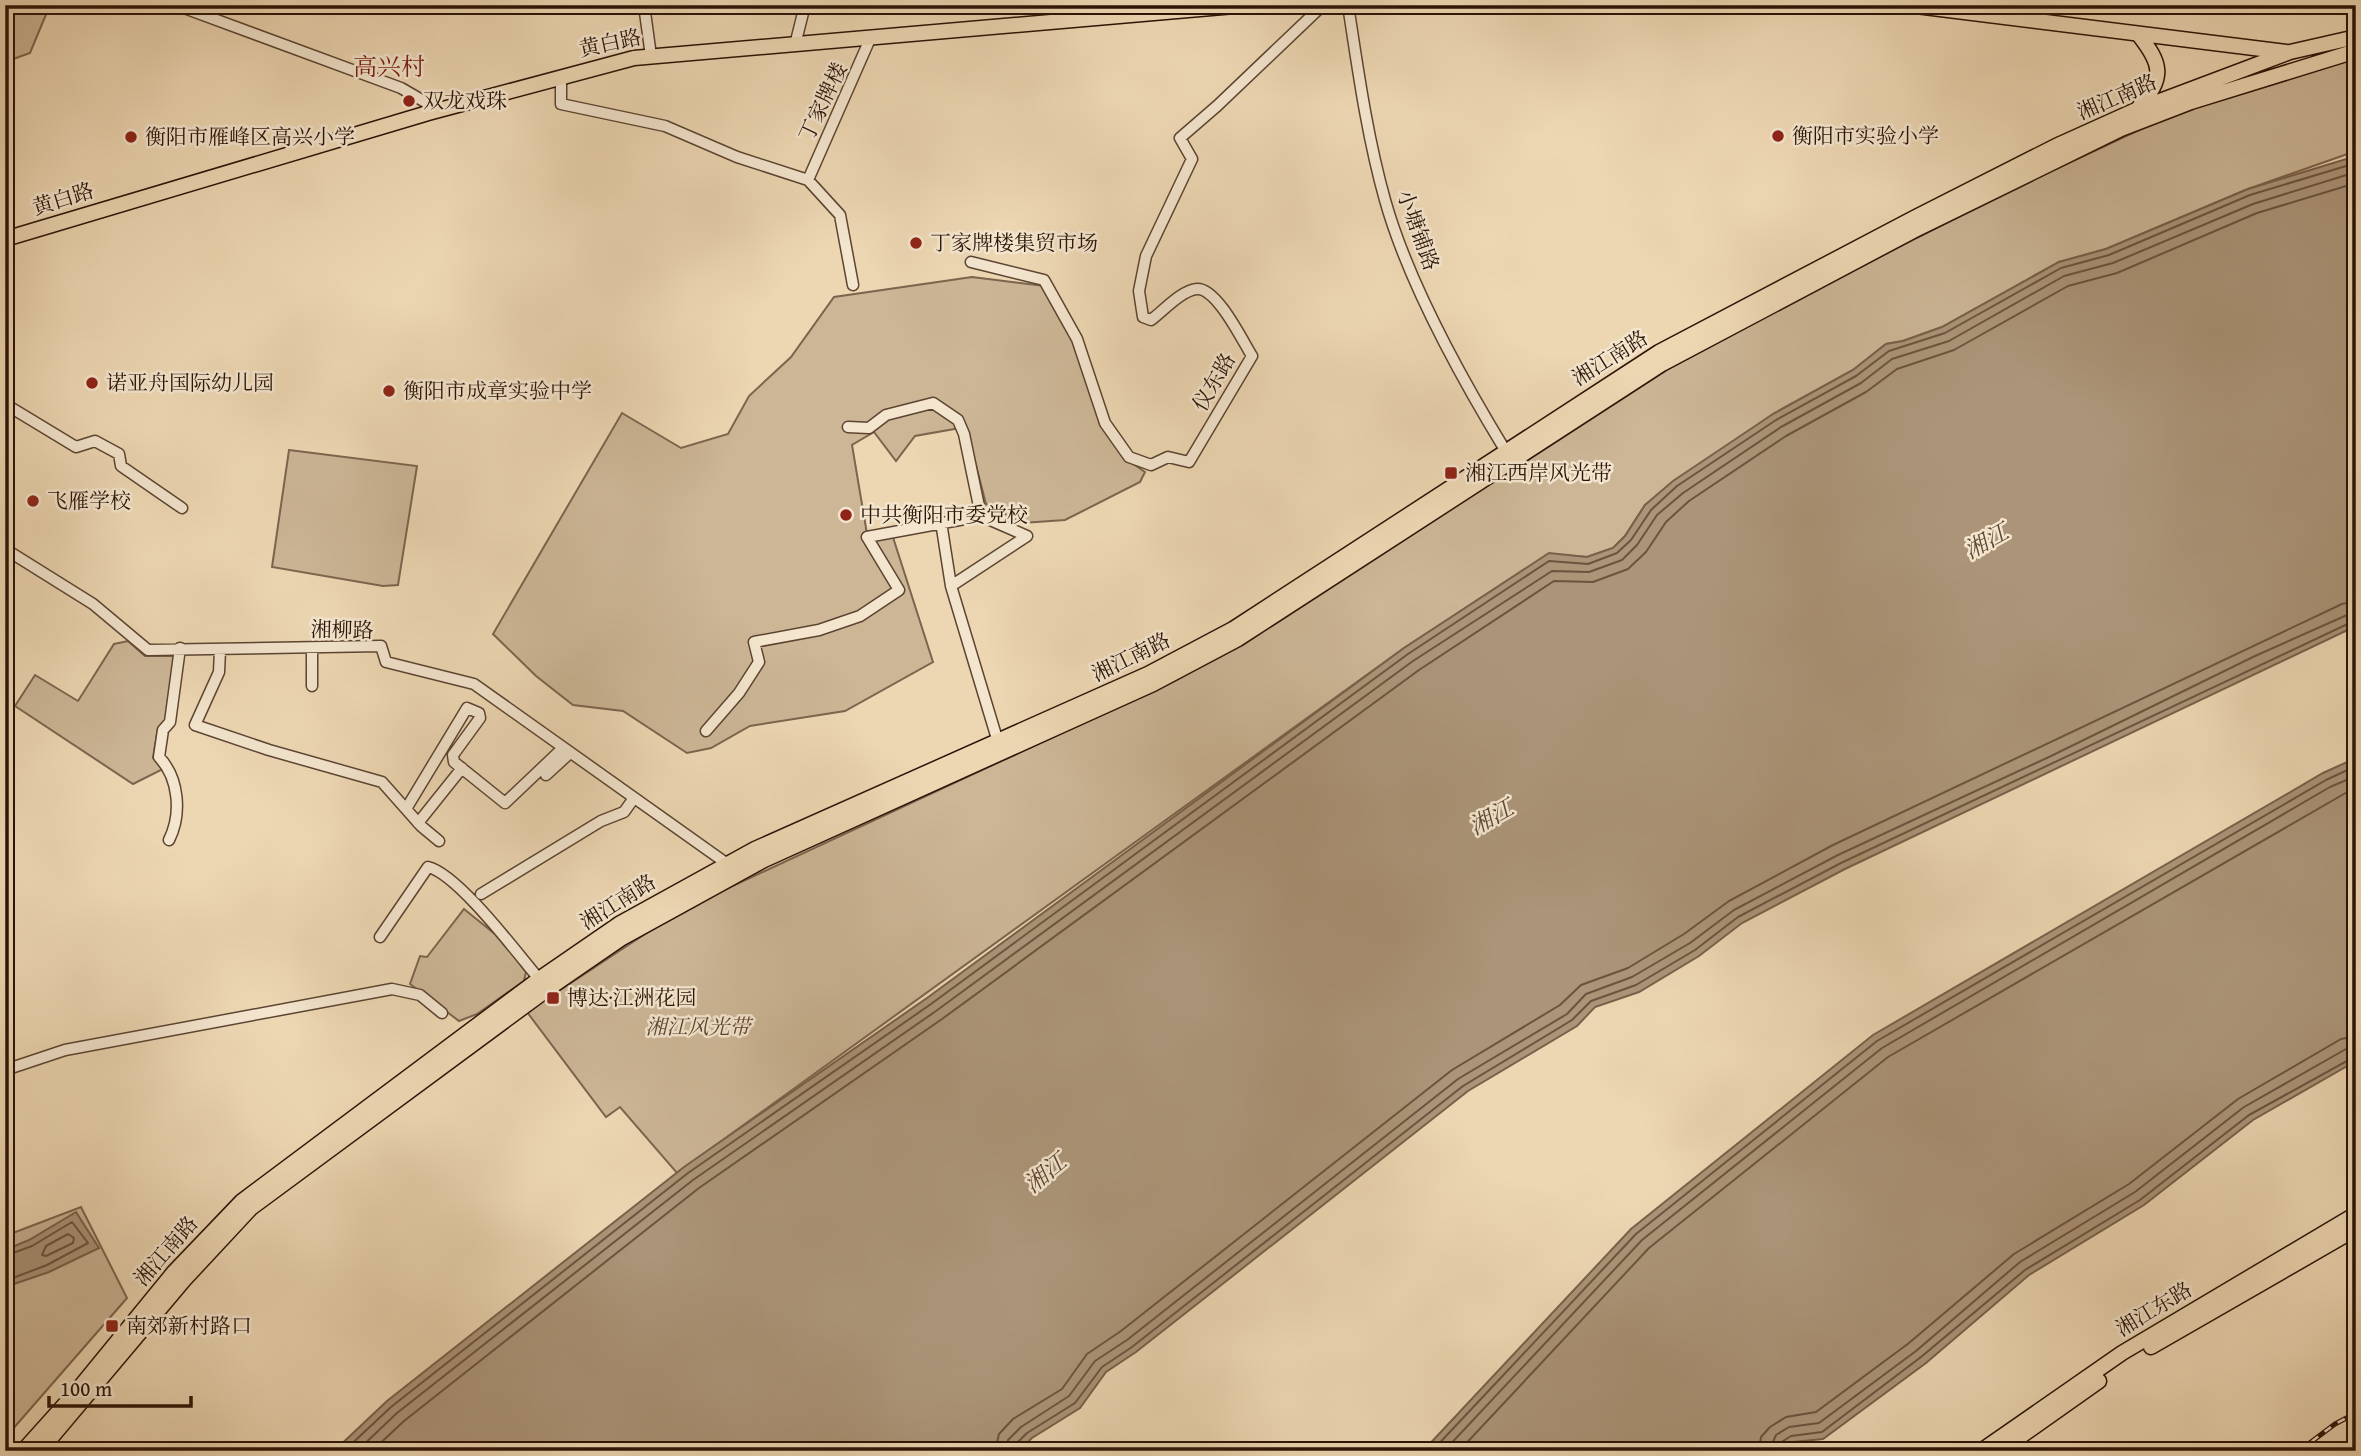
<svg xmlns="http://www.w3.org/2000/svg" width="2361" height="1456" viewBox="0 0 2361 1456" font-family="'Gentium Book Plus','Noto Serif SC',serif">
<rect width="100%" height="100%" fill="#edd7b3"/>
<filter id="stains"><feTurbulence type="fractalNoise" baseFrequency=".00286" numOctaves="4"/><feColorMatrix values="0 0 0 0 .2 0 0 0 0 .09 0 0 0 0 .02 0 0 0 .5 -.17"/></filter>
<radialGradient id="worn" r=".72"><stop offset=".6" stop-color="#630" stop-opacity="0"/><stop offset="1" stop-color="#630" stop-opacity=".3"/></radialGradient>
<path fill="#ccb696" stroke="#7c644e" stroke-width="2" d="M5 5H50L30 53 5 62Z
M2356 58V151L2248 189 2106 249 2059 262 1942 327 1903 341 1886 344 1853 370 1773 414 1645 505 1625 536 1613 548 1587 557 1549 554 1404 648 677 1173 620 1107 606 1117 527 1012 683 909 1178 679 1484 488 1662 372 1750 324 1994 198 2167 117Z
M972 277 1045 286 1075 343 1125 458 1145 472 1140 482 1065 520 1022 523 986 504 966 427 915 436 896 461 874 432 852 445 867 534 890 528 933 662 845 711 750 726 711 748 687 753 623 711 573 705 536 676 493 634 622 413 681 448 728 434 749 396 791 357 834 297Z
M289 450 417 466 398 585 383 586 272 567Z
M128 641 145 656H175L166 719 158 728 153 758 163 769 133 784 15 706 35 675 78 701 114 644Z
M464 909 501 939 526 972 524 981 477 1014 459 1021 410 984 420 956 427 957Z
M81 1207 127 1298 5 1438V1236Z"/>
<path fill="#ab9478" stroke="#78604a" stroke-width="2" d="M2356 156V626L1845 869 1742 923 1699 956 1639 992 1595 1007 1577 1026 1468 1091 1136 1352 1106 1372 1080 1408 1032 1438 1019 1451H334L387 1401 684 1167 927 998 1404 648 1549 553 1587 557 1613 548 1625 536 1645 505 1673 481 1773 414 1853 370 1886 344 1903 341 1942 327 2059 262 2106 249 2248 189Z
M2356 758V1061L2253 1120 2144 1205 2029 1275 1926 1363 1823 1439 1793 1442 1782 1451H1423L1631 1229 1873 1035 2323 773Z
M76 1212 99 1248 49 1272 5 1287V1250L29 1240Z"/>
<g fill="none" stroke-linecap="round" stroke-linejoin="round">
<path stroke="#6b543f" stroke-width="2" d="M68 1234 74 1238 73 1243 46 1256 42 1255 46 1246Z
M5 1256 32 1246 72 1222 88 1243 47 1265 5 1281
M344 1451 391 1407 688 1173 931 1004 1408 654 1549 561 1588 564 1617 553 1631 540 1651 510 1677 486 1776 420 1856 376 1889 351 1945 333 2061 268 2109 255 2250 195 2356 163
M357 1451 397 1413 693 1180 936 1011 1413 661 1552 571 1589 572 1622 560 1637 545 1657 515 1683 493 1781 427 1861 383 1892 359 1949 341 2064 276 2113 263 2253 204 2356 172
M372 1451 404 1421 699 1188 942 1019 1419 670 1554 581 1593 582 1628 569 1646 552 1666 522 1689 501 1786 436 1866 392 1897 369 1954 350 2068 286 2117 273 2257 213 2356 183
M995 1451 999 1434 1013 1419 1062 1389 1087 1354 1121 1331 1452 1070 1560 1005 1581 985 1628 968 1684 934 1729 901 1833 845 2342 604 2356 601
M1006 1451 1008 1440 1021 1427 1069 1396 1095 1361 1127 1340 1458 1079 1567 1014 1586 994 1632 977 1690 943 1734 910 1838 855 2049 757 2255 656 2356 611
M1014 1451 1016 1444 1027 1433 1075 1403 1102 1367 1132 1347 1463 1086 1572 1020 1591 1001 1636 985 1695 950 1738 917 1841 863 2356 620
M1432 1451 1636 1234 1877 1041 2326 780 2356 766
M1444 1451 1642 1240 1882 1048 2330 787 2356 776
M1459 1451 1649 1248 1888 1057 2356 787
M1759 1451 1761 1437 1770 1427 1786 1417 1816 1412 1909 1343 2014 1254 2129 1184 2238 1099 2341 1039 2356 1036
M1769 1451 1776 1435 1789 1427 1819 1423 1916 1351 2020 1262 2135 1192 2244 1107 2346 1049 2356 1047
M1778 1451 1780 1443 1791 1436 1822 1432 1921 1357 2025 1270 2140 1200 2249 1115 2356 1056"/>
<g stroke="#5c4431" stroke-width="13">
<path id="minor" d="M176 5 401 88 439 110
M644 5 651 56
M1348 5C1358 70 1367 136 1385 200 1408 282 1460 376 1505 450
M795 45 805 5
M561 76V104L665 126 737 157 808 180 840 215 853 285
M808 180 870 39
M971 262 1044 280 1077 339 1105 423 1129 457 1151 465 1168 457 1189 462 1252 356C1242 340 1217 288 1197 289 1182 290 1163 311 1151 320L1143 317 1139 291 1146 256 1192 159 1180 138 1217 106 1323 5
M5 404 76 447 95 441 119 454 121 466 182 508
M848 427 869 428 886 415 933 403 958 420 964 434 981 516 867 537
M941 522 951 586 998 742
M5 549 93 604 148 650 381 646 386 662 474 684 726 863
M951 586 1027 536 981 516
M220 650 219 672 195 725 269 750 382 782 421 826 439 841
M312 686V648
M706 731 739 693 759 662 754 642 819 630 860 616 899 590 867 537
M546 775 570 753
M406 809 467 708 479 713 480 718 453 755 454 762 505 803 563 748
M418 823 462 768
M169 840C182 814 179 778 159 757L163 730 170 722 180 648
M481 894 601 821 624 812 634 798
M380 937 428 867C458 874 517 953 539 979
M5 1070 65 1050 392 989 420 995 442 1013"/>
</g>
<g stroke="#2b1306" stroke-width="17">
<path id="major" d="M1908 5 2286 52
M2138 34C2162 64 2165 77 2139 107
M5 239 428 113 634 58 1246 5
M2151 1347 2356 1229
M23 1451 76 1392 174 1272 242 1201 539 979 619 924 755 849 1148 674 1233 629 1659 352 1914 218 2056 146 2136 110 2290 52 2356 37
M40 1451 184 1280 251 1208 545 991 622 938 764 860 1153 684 1238 639 1662 364 1913 231 2121 129 2191 102 2356 51
M1981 1451 2122 1353 2356 1214
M2000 1451 2099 1381"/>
</g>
<use href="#minor" stroke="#f3e5ce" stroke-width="10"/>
<use href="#major" stroke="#edd7b3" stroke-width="14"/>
<g stroke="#2b1306" stroke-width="5">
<path id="rail" d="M2299 1451 2335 1424 2356 1413"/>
</g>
<use href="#rail" stroke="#f3e5ce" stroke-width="2.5" stroke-dasharray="8" stroke-linecap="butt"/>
</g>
<g fill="#8f2418" stroke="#f3e5ce" stroke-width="2.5">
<circle cx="409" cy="101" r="7"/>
<circle cx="1778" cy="136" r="7"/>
<circle cx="131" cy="137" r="7"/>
<circle cx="916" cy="243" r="7"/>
<circle cx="92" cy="383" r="7"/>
<circle cx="389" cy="391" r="7"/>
<rect x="1444" y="466" width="14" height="14" rx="3.5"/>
<circle cx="33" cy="501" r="7"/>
<circle cx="846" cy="515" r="7"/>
<rect x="546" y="991" width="14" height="14" rx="3.5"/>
<rect x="105" y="1319" width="14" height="14" rx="3.5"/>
</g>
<g text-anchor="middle" stroke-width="5" stroke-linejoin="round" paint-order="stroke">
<g font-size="21" fill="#2b1306" stroke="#f3e5ce">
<text transform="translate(610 43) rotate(-12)" y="7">黄白路</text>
<text transform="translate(2117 97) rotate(-23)" y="7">湘江南路</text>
<text transform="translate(823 102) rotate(-65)" y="7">丁家牌楼</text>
<text transform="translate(63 199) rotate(-17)" y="7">黄白路</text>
<text transform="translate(1418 230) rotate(70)" y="7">小塘铺路</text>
<text transform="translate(1610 358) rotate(-32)" y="7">湘江南路</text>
<text transform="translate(1214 382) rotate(-60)" y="7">仪东路</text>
<text transform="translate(342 630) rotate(1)" y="7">湘柳路</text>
<text transform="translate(1131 657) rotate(-26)" y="7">湘江南路</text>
<text transform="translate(618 902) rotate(-32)" y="7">湘江南路</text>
<text transform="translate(166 1251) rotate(-49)" y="7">湘江南路</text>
<text transform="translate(2154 1309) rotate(-31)" y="7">湘江东路</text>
</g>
<g font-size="21" fill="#2b1306" stroke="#f3e5ce" text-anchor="start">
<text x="423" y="108">双龙戏珠</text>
<text x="1792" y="143">衡阳市实验小学</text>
<text x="145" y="144">衡阳市雁峰区高兴小学</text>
<text x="930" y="250">丁家牌楼集贸市场</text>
<text x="106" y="390">诺亚舟国际幼儿园</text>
<text x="403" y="398">衡阳市成章实验中学</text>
<text x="1465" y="480">湘江西岸风光带</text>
<text x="47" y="508">飞雁学校</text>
<text x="860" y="522">中共衡阳市委党校</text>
<text x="567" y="1005">博达·江洲花园</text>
<text x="126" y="1333">南郊新村路口</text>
</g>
<g font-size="21" font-style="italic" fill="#5b4431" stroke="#f3e5ce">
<text x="698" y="1034">湘江风光带</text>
</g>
<g font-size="23" font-style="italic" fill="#5e4734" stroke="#f3e5ce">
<text transform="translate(1986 541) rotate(-29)" y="8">湘江</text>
<text transform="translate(1491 817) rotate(-29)" y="8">湘江</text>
<text transform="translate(1045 1173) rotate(-39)" y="8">湘江</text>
</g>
<g font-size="24" fill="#7a1f14" stroke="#f3e5ce">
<text x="389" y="75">高兴村</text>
</g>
</g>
<rect width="2361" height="1456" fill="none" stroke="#edd7b3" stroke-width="28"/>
<rect x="7" y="7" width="2347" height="1442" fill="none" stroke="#2b1306" stroke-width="3.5"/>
<rect x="14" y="14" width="2333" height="1428" fill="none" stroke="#2b1306" stroke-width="2"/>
<path d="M49 1396v10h142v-10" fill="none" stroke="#2b1306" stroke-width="3.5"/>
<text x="60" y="1396" font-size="21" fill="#2b1306" stroke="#f3e5ce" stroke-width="5" paint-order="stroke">100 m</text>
<rect width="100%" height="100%" filter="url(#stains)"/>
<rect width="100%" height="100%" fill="url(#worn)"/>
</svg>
